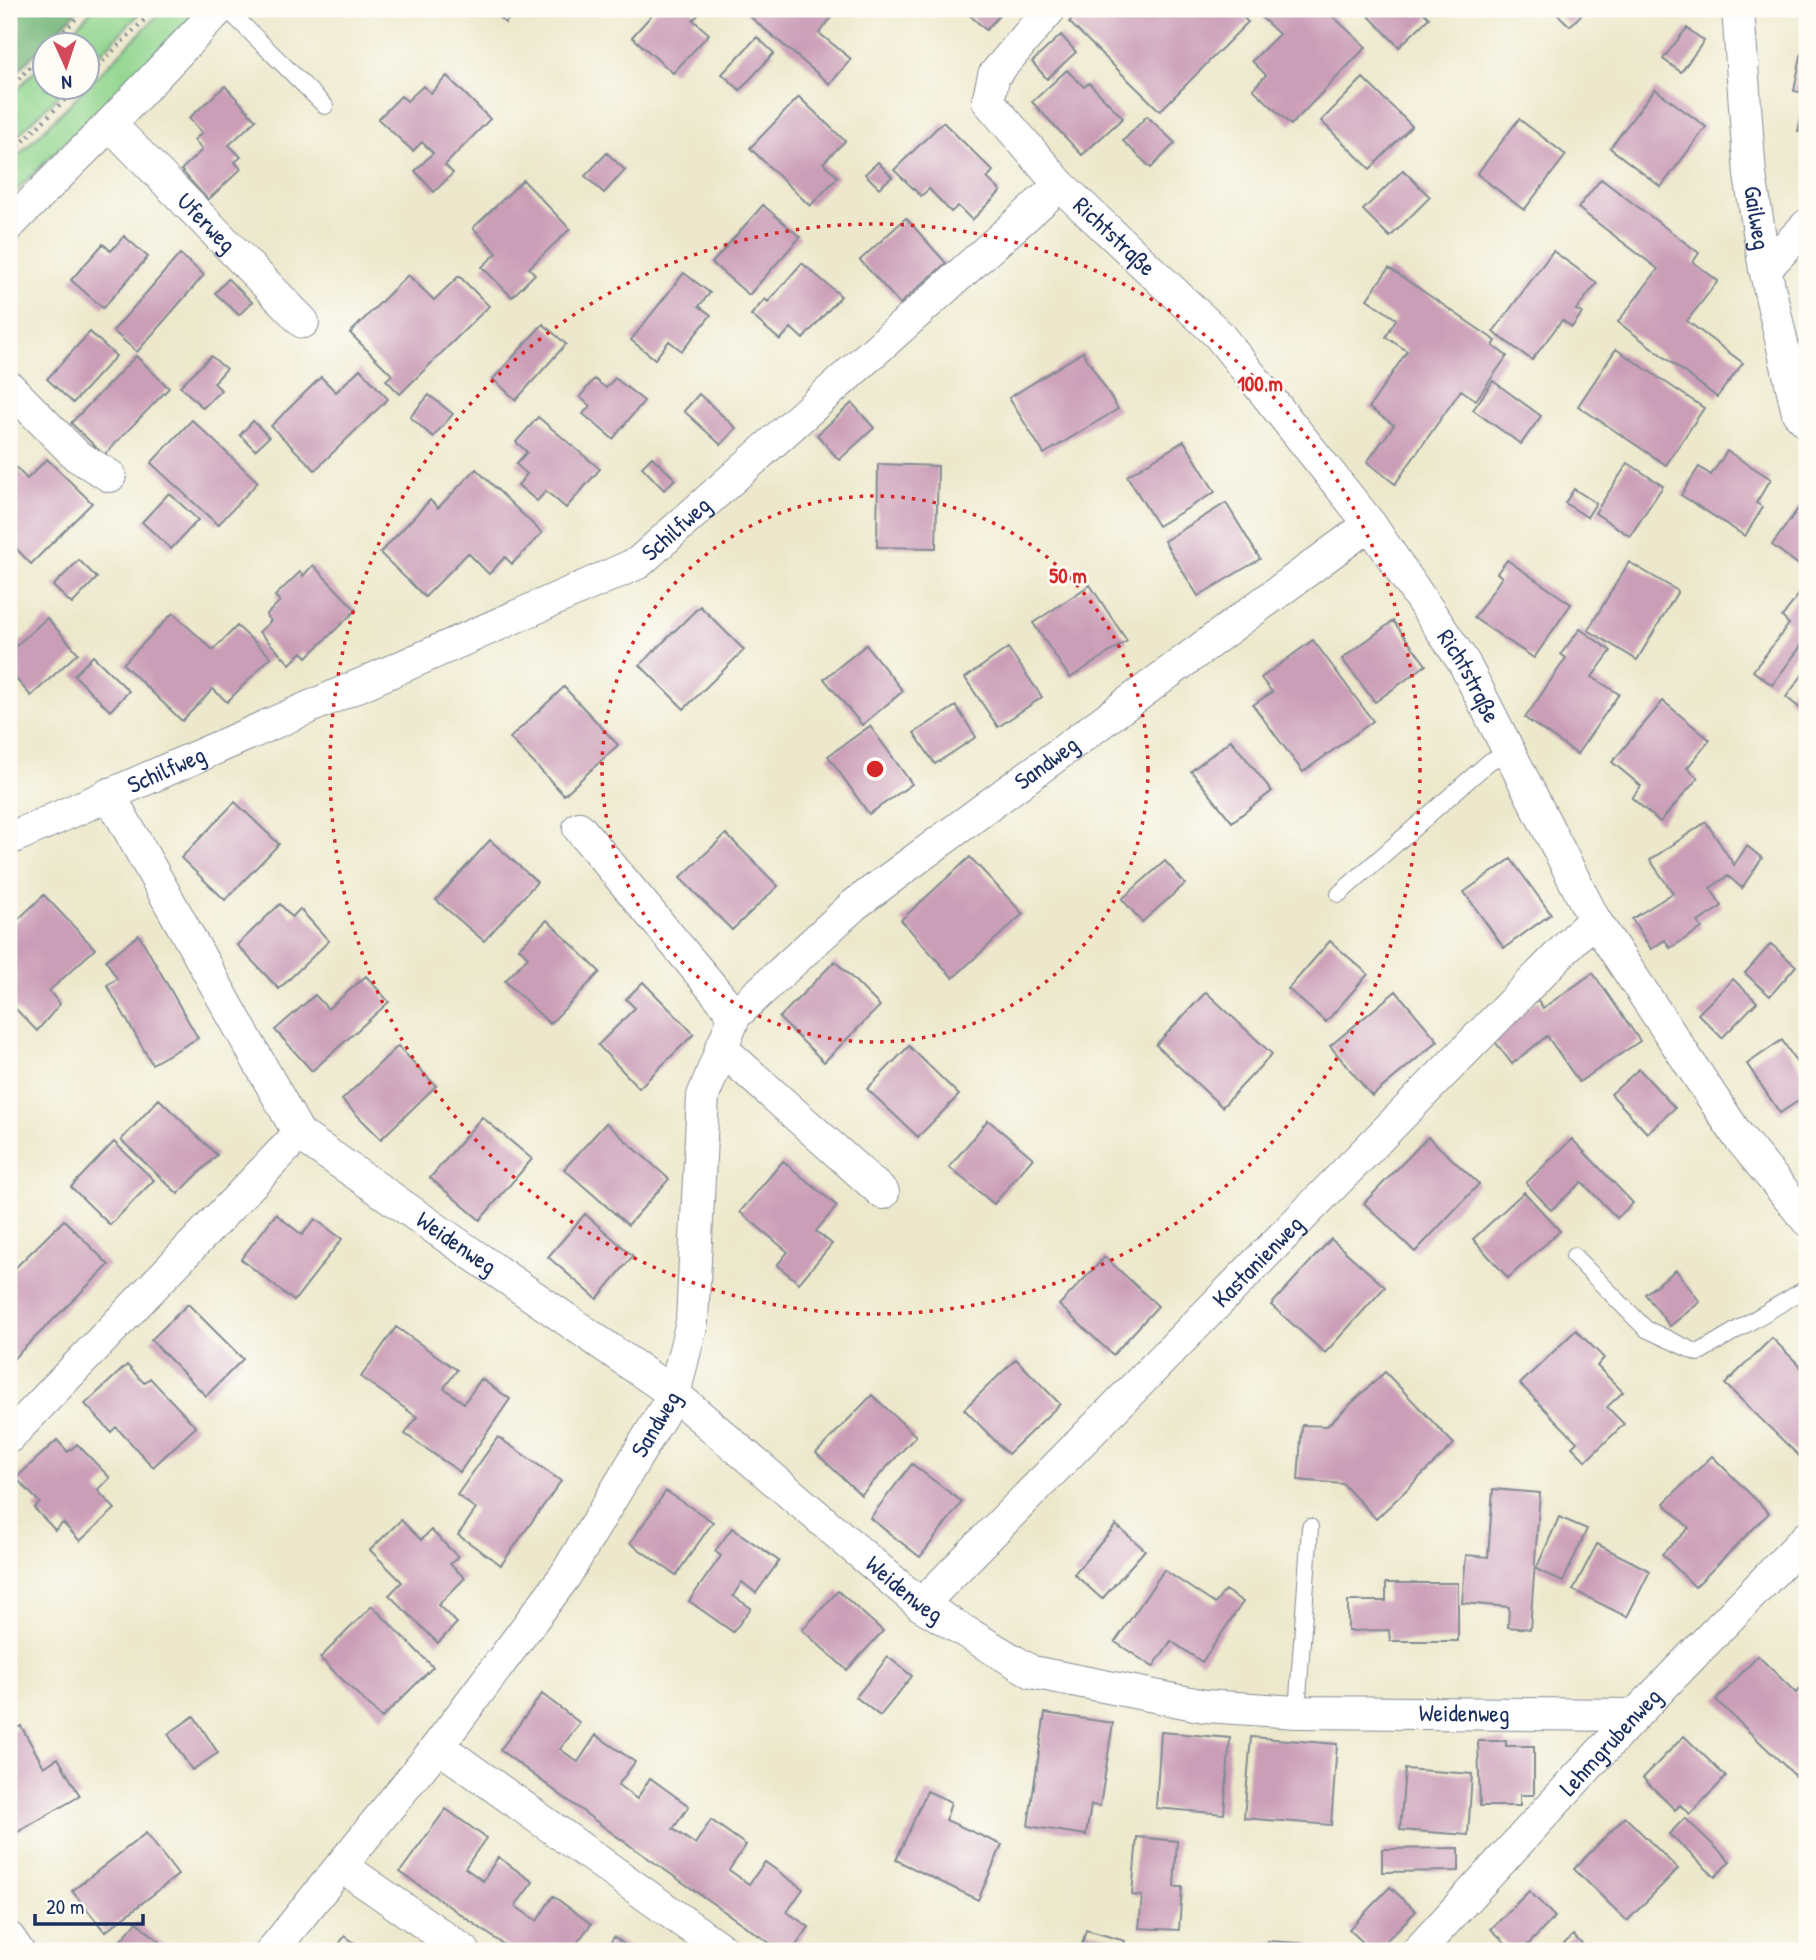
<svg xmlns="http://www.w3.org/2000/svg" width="1816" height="1960" viewBox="0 0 1816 1960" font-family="'Patrick Hand',sans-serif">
<rect width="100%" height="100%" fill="#fdfcf7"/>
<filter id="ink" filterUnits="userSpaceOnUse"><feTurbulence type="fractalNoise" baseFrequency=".0143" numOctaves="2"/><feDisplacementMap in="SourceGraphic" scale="14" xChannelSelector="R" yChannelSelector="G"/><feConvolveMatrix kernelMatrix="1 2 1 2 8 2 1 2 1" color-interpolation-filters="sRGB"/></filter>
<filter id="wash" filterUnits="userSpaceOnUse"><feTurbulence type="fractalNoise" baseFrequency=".00686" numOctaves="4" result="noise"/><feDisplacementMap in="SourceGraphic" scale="28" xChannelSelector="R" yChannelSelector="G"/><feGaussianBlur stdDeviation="1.57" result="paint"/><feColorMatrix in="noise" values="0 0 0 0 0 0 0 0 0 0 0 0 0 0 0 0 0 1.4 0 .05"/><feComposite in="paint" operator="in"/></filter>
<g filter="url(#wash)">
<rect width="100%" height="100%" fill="#ede8cb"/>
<path fill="#92d58e" stroke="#568276" stroke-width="2" d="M93 9H144L88 66V46L59 45Z
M164 9H199L9 198V165Z
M45 60 46 88H66L9 144V98Z"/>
<path fill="#75b679" stroke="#48726c" stroke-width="2" d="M9 9H79L9 80Z"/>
<g id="blocks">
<path fill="#cb9eb7" d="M490 9H518L505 23Z
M657 9H691L698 15 693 20 709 34 673 73 632 37Z
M743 9H836L837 10 819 33 851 59 830 84 742 10Z
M963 9H1005L986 30Z
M1082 9H1234L1248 22 1160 111 1069 22Z
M1261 9H1325L1366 47 1291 125 1253 89 1266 75 1252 61 1279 34 1257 13Z
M1362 9H1420L1429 18 1399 47Z
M1552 9H1587L1570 26Z
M1687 28 1704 41 1681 72 1663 59Z
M1806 31H1807V133L1798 131 1806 93 1794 91Z
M1061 35 1076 52 1047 79 1032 62Z
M757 37 774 53 740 90 722 74Z
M1067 70 1084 87 1089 83 1123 118 1082 155 1032 102Z
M447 76 490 119 445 165 453 173 434 192 415 171 433 153 422 142 413 151 378 119 401 96 407 101 423 86 431 93Z
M1363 78 1412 126 1370 169 1321 121Z
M225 86 256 120 229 145 241 157 235 162 241 169 208 200 181 170 202 150 194 140 202 133 189 118Z
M1655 89 1706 127 1661 187 1610 148Z
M799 97 845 141 823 163 838 177 810 206 750 148Z
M1147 116 1175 143 1151 168 1123 141Z
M1519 119 1566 155 1524 210 1477 174Z
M943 122 993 171 987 178 1001 191 972 220 958 206 951 212 929 189 921 196 894 170Z
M607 153 625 170 604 193 585 176Z
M878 162 892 177 879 188 865 174Z
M1403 170 1430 197 1390 237 1363 210Z
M1601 179 1699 253 1693 262 1718 281 1687 321 1743 363 1717 397 1618 322 1658 269 1578 208Z
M523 180 570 229 529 268 535 274 512 297 482 267 497 253 473 228Z
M763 205 800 237 749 295 712 263Z
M906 218 946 263 900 304 860 260Z
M124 236 148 257 103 308 71 280 103 244 111 251Z
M1553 251 1597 283 1576 310 1582 313 1572 327 1562 320 1532 360 1493 332Z
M180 254 204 275 137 352 113 331Z
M802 263 841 296 803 339 791 328 780 340 751 315 765 299 768 302Z
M1389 268 1496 341 1493 346 1507 356 1476 400 1461 390 1395 484 1367 462 1394 425 1369 408 1407 351 1386 337 1396 319 1367 299Z
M684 273 710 293 699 306 711 315 682 351 669 341 655 359 631 340Z
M408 275 434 300 459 276 489 306 400 394 386 380 392 375 350 333Z
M228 279 252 302 239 315 215 293Z
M543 324 566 344 516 400 493 379Z
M90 332 116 356 73 403 47 379Z
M1616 349 1704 408 1666 465 1578 406Z
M1083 352 1118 409 1044 454 1009 398Z
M136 356 169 388 104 455 71 423Z
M211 356 226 369 214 383 221 390 203 408 180 386Z
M360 369 388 399 315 470 271 426 321 377 336 392Z
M615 378 644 401 613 439 583 414 590 406 580 397 594 379 606 388Z
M1493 381 1541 416 1521 444 1473 410Z
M699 394 736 428 721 445 684 411Z
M429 395 453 414 433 437 410 417Z
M852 403 874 428 839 460 817 435Z
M538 417 600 469 566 508 546 491 537 501 518 485 527 474 516 464 527 452 516 442Z
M192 420 258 482 218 525 151 463Z
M253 421 269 437 255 450 240 435Z
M1184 441 1215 492 1158 526 1127 476Z
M1727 451 1771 479 1756 503 1763 507 1745 536 1681 495 1699 467 1711 475Z
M652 457 675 479 664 490 642 467Z
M47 459 92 503 31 564 9 541V460L27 479Z
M1628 463 1663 486 1630 536 1595 513Z
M878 464 938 466 936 548 877 547Z
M476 469 542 533 512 564 505 557 489 574 468 553 425 597 380 553 430 500 438 508Z
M1574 489 1596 503 1587 517 1565 503Z
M169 493 198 520 171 549 142 522Z
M1226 503 1260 559 1198 596 1164 541Z
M1800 506 1807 511V571L1772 545Z
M79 560 97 578 72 604 53 586Z
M1507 560 1571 604 1534 658 1474 618 1502 577 1497 573Z
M1629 562 1678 591 1637 660 1588 630Z
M313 565 356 610 307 657 302 652 290 664 259 632 271 621 266 615 280 601 275 596 300 572 303 576Z
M1090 585 1127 641 1070 678 1033 623Z
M1800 593 1807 599V638L1772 685 1753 671 1789 624 1782 617Z
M700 606 744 650 684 709 640 665Z
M173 613 213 650 237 626 271 657 227 702 213 689 182 721 123 664Z
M47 618 78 653 31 696 9 671V652Z
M1393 621 1426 665 1375 702 1342 659Z
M1580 629 1611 651 1592 677 1619 694 1577 754 1525 718 1566 658 1561 654Z
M1313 640 1373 721 1303 772 1253 705 1272 692 1261 678Z
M866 645 903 691 862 725 824 679Z
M1008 648 1042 697 998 727 965 678Z
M93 656 129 691 110 711 74 675Z
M1807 669V714L1786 697Z
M564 687 618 745 564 795 510 738Z
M1663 701 1710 740 1687 768 1698 778 1660 822 1632 798 1641 786 1612 762Z
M956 706 976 737 935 764 914 733Z
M870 726 912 784 869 814 828 756Z
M1231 740 1272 791 1232 822 1191 771Z
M235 802 279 844 225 900 181 858Z
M1706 822 1734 865 1747 846 1762 858 1742 888 1728 876 1710 888 1722 906 1698 922 1702 928 1670 948 1665 940 1651 949 1632 919 1673 893 1650 860Z
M726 834 778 886 732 930 680 878Z
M490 840 537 882 484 941 436 900Z
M970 857 1023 914 953 978 901 920Z
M1511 859 1551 914 1504 948 1464 892Z
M1165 861 1185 884 1142 922 1122 899Z
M44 895 95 949 49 991 60 1004 37 1031 9 1002V969L13 965 9 961V928Z
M280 904 292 917 300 909 329 941 279 989 237 945Z
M547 920 600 972 550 1024 505 981 528 957 519 948Z
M139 935 198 1038 152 1064 107 985 117 979 106 960Z
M1330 941 1368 974 1326 1022 1288 989Z
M1771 944 1796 966 1770 996 1745 973Z
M835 961 880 1006 824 1062 779 1018Z
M1593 973 1640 1041 1579 1082 1547 1036 1512 1064 1490 1035 1538 1000 1543 1008Z
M366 976 389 1002 312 1071 275 1030 315 995 328 1009Z
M1733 979 1757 1002 1722 1038 1698 1014Z
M643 982 694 1034 639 1088 598 1045 635 1008 626 999Z
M1396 991 1438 1041 1372 1096 1330 1046Z
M1206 992 1272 1054 1222 1107 1156 1045Z
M1782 1040 1807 1078V1095L1780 1113 1747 1064Z
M398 1046 436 1086 381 1139 342 1100Z
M909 1046 959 1095 918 1137 867 1089Z
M1639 1069 1675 1108 1647 1133 1611 1094Z
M159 1099 217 1155 178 1194 121 1140Z
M482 1117 532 1159 480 1220 430 1178Z
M988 1120 1033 1158 994 1204 949 1167Z
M606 1123 669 1179 628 1225 564 1169Z
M1428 1137 1479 1184 1415 1252 1364 1203Z
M1572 1139 1633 1203 1617 1218 1582 1182 1551 1210 1526 1183Z
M114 1142 154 1180 110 1225 71 1187Z
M783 1161 837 1206 816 1231 832 1244 799 1283 777 1265 788 1252 740 1212Z
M1524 1192 1560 1231 1508 1278 1473 1239Z
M276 1214 302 1235 315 1219 342 1239 294 1301 241 1259Z
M585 1214 633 1256 597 1299 548 1257Z
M64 1220 109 1265 9 1363V1274Z
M1331 1239 1385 1287 1325 1353 1271 1305Z
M1105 1257 1158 1306 1113 1355 1059 1305Z
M1676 1270 1700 1302 1670 1326 1645 1294Z
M188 1304 243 1359 206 1396 151 1340Z
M396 1327 457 1370 444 1388 464 1403 481 1379 510 1399 460 1472 405 1434 417 1417 361 1377Z
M1576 1330 1604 1358 1597 1366 1623 1392 1607 1407 1624 1424 1586 1461 1572 1447 1577 1442 1520 1384Z
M1772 1338 1807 1373V1447L1799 1456 1725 1384Z
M1016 1359 1060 1404 1008 1454 964 1409Z
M127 1365 144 1383 150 1378 196 1427 153 1467 116 1427 111 1432 85 1404Z
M1385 1372 1454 1444 1376 1519 1343 1484 1298 1480 1302 1425 1327 1426Z
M872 1395 916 1436 861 1495 816 1453Z
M498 1437 561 1481 501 1565 458 1535 476 1509 457 1495Z
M57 1440 68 1452 77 1444 110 1478 97 1490 115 1509 80 1541 63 1523 55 1530 34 1508 40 1503 16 1478Z
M1712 1456 1769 1513 1695 1587 1662 1554 1689 1528 1664 1503Z
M912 1464 962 1502 920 1557 870 1518Z
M1493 1489 1540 1493 1530 1629 1508 1627 1509 1607 1462 1603 1466 1555 1488 1557Z
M666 1491 713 1522 676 1575 630 1543Z
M1559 1517 1587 1529 1563 1582 1536 1569Z
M401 1520 421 1540 431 1530 458 1557 450 1564 465 1578 438 1605 457 1623 438 1643 389 1595 402 1582 370 1550Z
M1116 1525 1145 1550 1102 1599 1074 1574Z
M732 1528 779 1561 756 1593 742 1582 733 1596 751 1608 733 1632 689 1601 721 1556 715 1551Z
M1597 1544 1650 1571 1627 1617 1573 1590Z
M1164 1570 1215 1604 1225 1590 1243 1602 1202 1662 1171 1641 1153 1667 1115 1642Z
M1386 1583H1458V1641H1390L1389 1630 1348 1631V1601H1386Z
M838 1591 883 1631 847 1670 802 1630Z
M372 1606 433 1667 382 1718 320 1658Z
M1758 1656 1796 1693 1807 1681V1787L1716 1700Z
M888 1657 912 1676 880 1716 856 1697Z
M542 1694 580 1723 560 1749 578 1762 596 1735 635 1762 618 1785 637 1799 650 1778 689 1806 673 1829 695 1844 711 1820 746 1845 729 1870 749 1884 765 1862 803 1889 787 1912 809 1927 792 1951H781L612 1833 500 1750Z
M1045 1713 1113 1723 1100 1806 1091 1805 1086 1835 1028 1826Z
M194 1716 218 1753 192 1770 168 1734Z
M21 1726 44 1767 58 1758 80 1796 9 1837V1733Z
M1161 1732 1230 1738 1224 1814 1156 1808Z
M1684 1736 1726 1777 1690 1814 1680 1805 1675 1810 1643 1778Z
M1251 1737 1337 1744 1331 1825 1244 1818Z
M1478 1741H1506V1746H1534V1795H1520V1806H1480Z
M1405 1769 1472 1774 1468 1835 1400 1830Z
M927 1791 951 1802 946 1820 1002 1845 978 1900 896 1860Z
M446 1809 486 1838 465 1868 483 1881 498 1857 533 1882 515 1906 537 1921 553 1896 591 1924 574 1947 579 1951H513L400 1872Z
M1625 1817 1678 1869 1627 1921 1574 1869Z
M1685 1818 1730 1861 1715 1877 1669 1834Z
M146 1833 178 1875 105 1932 72 1891Z
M1137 1837 1177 1841 1174 1887H1182L1179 1930 1139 1928 1142 1896 1132 1895Z
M1459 1848V1871L1382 1872V1849Z
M1390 1887 1416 1911 1376 1951H1372L1349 1929Z
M1529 1891 1555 1917 1522 1951H1514L1491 1929Z
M137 1922 170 1951H111Z
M1086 1930 1125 1941 1122 1951H1080Z
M1573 1935 1589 1951H1557Z
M345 1936 366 1951H334Z
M614 1937 634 1951H605Z
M1268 1941 1311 1944 1310 1951H1267Z"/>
</g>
</g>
<g filter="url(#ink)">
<use href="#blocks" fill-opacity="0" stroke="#848c94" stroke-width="2"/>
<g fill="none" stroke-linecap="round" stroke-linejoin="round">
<g stroke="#848c94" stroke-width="18">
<path id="lane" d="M227 9 325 106
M1339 894 1490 761 1511 752
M1574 1256 1646 1329 1698 1353 1807 1288
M1297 1712 1310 1527"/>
</g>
<g stroke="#848c94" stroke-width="34">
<g id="street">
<path id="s1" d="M1738 9 1750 175 1765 269 1798 413 1807 422"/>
<path id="s2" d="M110 124 303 322"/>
<path id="s3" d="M1060 185 1218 334 1370 524 1464 663 1594 919 1738 1136 1807 1220"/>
<path d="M9 225 110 124 219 9"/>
<path d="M1765 269 1807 225"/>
<path d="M9 387 77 456 110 476"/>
<path id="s4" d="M109 794 299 1134 674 1394 921 1605 1032 1672 1205 1706 1297 1712 1635 1715"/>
<path d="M579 828 735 1015"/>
<path id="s5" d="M9 839 638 563 1060 185 988 101 994 75 1050 9"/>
<path d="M721 1048 883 1193"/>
<path d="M9 1437 299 1134"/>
<path id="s6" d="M921 1605 1594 919"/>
<path d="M438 1746 724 1951"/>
<path d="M343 1867 464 1951"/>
<path d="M9 1938 18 1951"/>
<path id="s7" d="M272 1951 438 1746 565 1576 674 1394 692 1322 703 1096 735 1015 854 905 1370 524"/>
<path id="s8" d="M1418 1951 1635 1715 1807 1537"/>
</g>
</g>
<path stroke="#848c94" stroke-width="4.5" stroke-dasharray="2 5" stroke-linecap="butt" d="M50 46 85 9
M88 76 155 9
M9 89 46 50
M9 156 76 88"/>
<use href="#lane" stroke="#fff" stroke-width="16"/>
<use href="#street" stroke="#fff" stroke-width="32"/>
</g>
</g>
<g fill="none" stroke="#d62828" stroke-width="3.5" stroke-dasharray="3.5 7">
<circle cx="875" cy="769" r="273"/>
<circle cx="875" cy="769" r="545"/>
</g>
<g text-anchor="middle" stroke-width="5" stroke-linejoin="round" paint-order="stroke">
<g font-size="24" fill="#1b2f5e" stroke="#fdfcf7">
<text dy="8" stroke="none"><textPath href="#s1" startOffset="210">Gailweg</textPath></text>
<text dy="8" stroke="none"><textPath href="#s2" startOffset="138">Uferweg</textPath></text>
<text dy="8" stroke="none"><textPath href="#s3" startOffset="75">Richtstraße</textPath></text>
<text dy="8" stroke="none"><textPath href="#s5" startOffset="738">Schilfweg</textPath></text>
<text dy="8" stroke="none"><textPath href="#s3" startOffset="642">Richtstraße</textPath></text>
<text dy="8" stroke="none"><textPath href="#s7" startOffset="1477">Sandweg</textPath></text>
<text dy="8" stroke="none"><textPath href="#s5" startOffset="172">Schilfweg</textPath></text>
<text dy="8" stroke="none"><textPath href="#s4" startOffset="581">Weidenweg</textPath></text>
<text dy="8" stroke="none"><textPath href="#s6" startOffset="481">Kastanienweg</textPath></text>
<text dy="8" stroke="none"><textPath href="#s7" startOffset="653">Sandweg</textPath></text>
<text dy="8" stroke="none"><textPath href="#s4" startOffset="1148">Weidenweg</textPath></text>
<text dy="8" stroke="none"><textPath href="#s4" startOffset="1736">Weidenweg</textPath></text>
<text dy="8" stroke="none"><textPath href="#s8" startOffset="284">Lehmgrubenweg</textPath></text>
</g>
</g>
<circle cx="875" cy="769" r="10" fill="#d62828" stroke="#fdfcf7" stroke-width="3.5"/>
<g font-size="21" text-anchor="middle" font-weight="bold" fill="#d62828" stroke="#fdfcf7" stroke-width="5" stroke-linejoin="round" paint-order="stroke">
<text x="1260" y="391">100 m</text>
<text x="1068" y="583">50 m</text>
</g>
<rect width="1816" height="1960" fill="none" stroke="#fdfcf7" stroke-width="35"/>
<g transform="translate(66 66) rotate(177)"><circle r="33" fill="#fdfcf7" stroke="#a3aaba" stroke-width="2"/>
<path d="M0-5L12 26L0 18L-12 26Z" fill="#d1495b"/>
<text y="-10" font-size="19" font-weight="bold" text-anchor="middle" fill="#1b2f5e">N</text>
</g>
<path d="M35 1914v10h108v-10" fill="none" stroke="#1b2f5e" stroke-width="3.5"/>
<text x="46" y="1914" font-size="21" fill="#1b2f5e" stroke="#fdfcf7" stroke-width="5" paint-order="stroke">20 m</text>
</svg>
